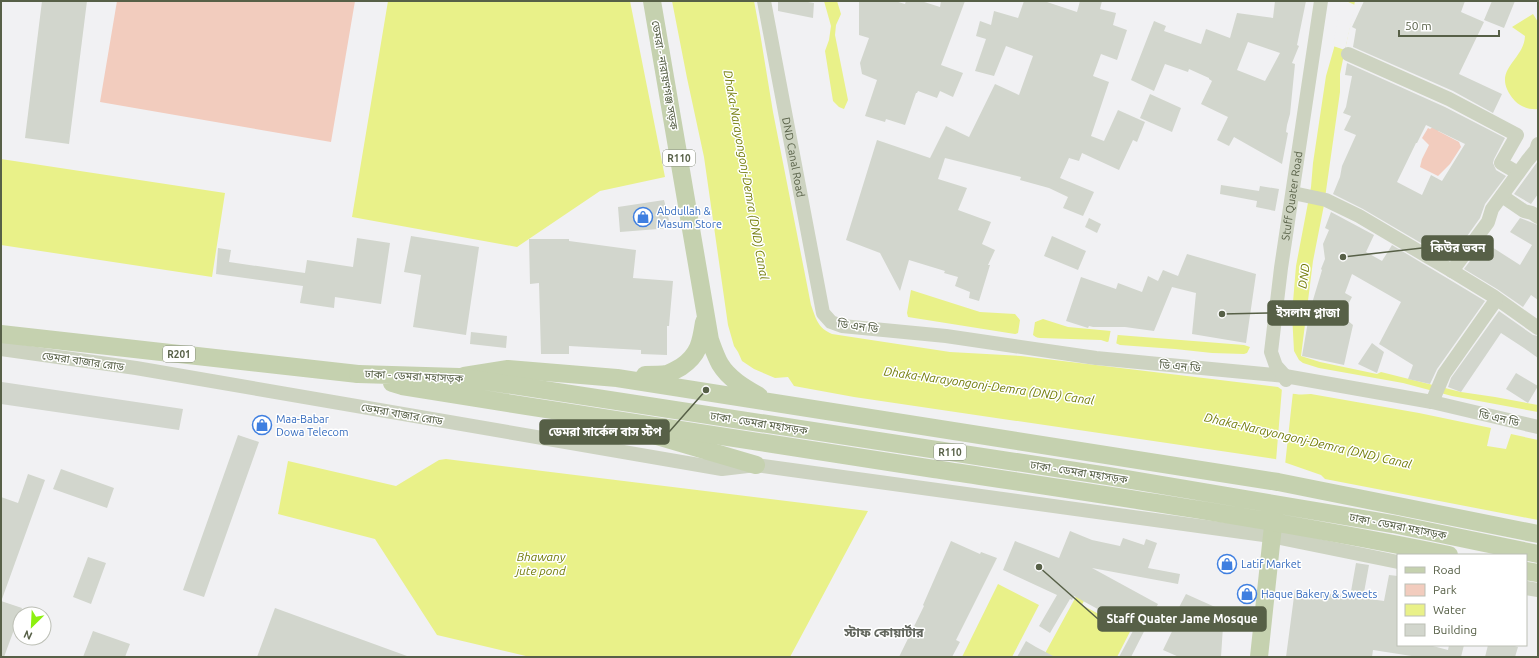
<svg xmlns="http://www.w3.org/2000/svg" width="1539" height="658" viewBox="0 0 1539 658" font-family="Ubuntu,'Noto Sans Bengali',sans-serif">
<rect width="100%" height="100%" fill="#f1f1f3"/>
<path fill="#f2ccbe" d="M117 1H355L331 142 100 102Z
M1436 125 1440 126 1438 131 1459 142 1461 147 1450 164 1438 176 1420 167 1422 159 1429 145 1422 138 1428 128 1430 129Z"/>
<path fill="#e9f189" d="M388 1H630L665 177 600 191 517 247 352 217Z
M672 1H754L760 33 773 112 811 305C816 319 818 328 832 334L950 352 1021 356 1278 387C1288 395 1299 395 1311 394L1419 413 1491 428 1487 446 1506 449 1511 434 1538 440V520L1325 479 1321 475 1275 459 854 397 794 386 788 377 775 378 754 369 742 361 738 352 734 346 728 325 704 157 687 78Z
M824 1H837L841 14 836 25 835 35 848 100 844 109 839 107 833 101 825 51 829 40 831 26Z
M1342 1H1355L1340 74V92L1324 205 1313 261 1301 356 1320 362 1377 374 1381 372 1461 392 1495 397 1538 405V412L1452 396 1403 383 1319 368 1303 363 1299 360 1294 351 1292 314 1296 266 1311 187 1313 163 1326 76 1334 48Z
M1533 14 1538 22V109C1530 110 1521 107 1515 101 1488 70 1524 62 1525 36L1512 27Z
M1 159 225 193 212 277 1 245Z
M911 290 980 312 1015 314 1021 321 1035 322 1043 319 1068 327 1111 331 1118 335 1244 345 1250 347 1247 353 1244 354 1212 353 1175 349 1120 345 1111 341 1107 342 1101 340 1040 338 908 317 907 313Z
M446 459 868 511 790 657H530L437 635 375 539 278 514 288 461 396 486 439 460Z
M998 584 1039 605 1012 657H962Z
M1079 591 1087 594 1082 605 1121 626 1127 616 1136 620 1117 657H1043Z"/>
<path fill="#f1f1f3" d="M1341 1H1346L1355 5 1345 50 1333 46Z
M1016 313 1022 319 1042 318 1035 322 1033 335 1040 340 1013 335 1018 333 1020 320Z
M1111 329 1118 333 1116 345 1111 343 1108 344Z
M1282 388 1293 392 1285 465 1276 461Z"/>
<path fill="#d2d6cd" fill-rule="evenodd" d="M42 1H87L69 144 25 138Z
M778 1H802L814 3 813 18 778 11Z
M859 1H895L905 4 906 1H921L940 7 941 1H965L941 65 963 73 953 97 940 91 937 98 918 91 917 93H916L905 125 886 119 885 122 865 116 877 80 862 74 860 63 869 38 859 35Z
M1024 1H1044L1077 12 1080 1H1102L1100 9 1116 13 1113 25 1127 30 1117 60 1101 54 1093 76 1109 82 1091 136 1104 141 1118 110 1145 122 1137 142 1133 140 1119 170 1082 153 1079 161 1069 158 1060 178 1094 192 1083 216 1063 208 1068 197 1049 188 1020 180 1021 177 945 158 938 179 967 188 958 210 991 222 982 244 995 250 988 265H990L979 301 969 298 970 292 955 286 958 277 944 273 945 271 909 260 900 291 880 253 846 240 877 140 930 158 946 126 969 137 995 84 1019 95 1033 56 1006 46 994 76 975 71 986 39 976 36 980 21 991 25 994 11 1018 18Z
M1275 1H1306L1297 45 1299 46 1292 63 1295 64 1290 114 1287 125 1286 132 1288 133 1282 164 1234 137 1229 146 1217 140 1228 117 1201 104 1212 81 1209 79V78L1189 69 1188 72 1165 64 1154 91 1131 80 1154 21 1166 26 1164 31 1201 44 1206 29 1230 38 1237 13 1273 18ZM1248 42 1280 53 1265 81 1237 70Z
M1364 1H1465L1461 12 1484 22 1459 74 1502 94 1493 113 1453 91 1353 47 1356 29 1352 27Z
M1492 1H1515L1504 28 1484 20Z
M1347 63 1445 107 1505 138 1494 159 1493 163 1496 170 1506 176 1485 204 1480 218 1450 260 1363 209 1333 194 1340 177 1342 166 1356 135 1344 130 1351 116 1343 113 1346 107 1352 76 1345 75ZM1426 125 1465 144 1442 181 1431 175 1422 195 1397 182 1416 143H1417Z
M1150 94 1181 108 1172 132 1140 118Z
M1538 161V194L1531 204 1514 194Z
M1221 185 1259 191 1260 186 1279 189 1275 211 1256 207 1257 201 1220 194Z
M664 200 671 228 620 232 618 207Z
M1331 212 1374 235 1366 252 1382 261 1392 245 1485 301 1437 369 1430 384 1408 379 1413 365 1379 344 1401 302 1352 274 1345 293 1352 297 1342 316 1353 325 1344 365 1302 356 1310 310 1322 270 1321 269 1325 259 1323 244 1329 230 1325 228Z
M1089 218 1101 224 1097 233 1085 227Z
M1520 218 1538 225V300L1531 295 1523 307 1497 289 1464 269 1484 242 1520 265 1532 245 1510 232Z
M411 236 479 247 466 335 413 327 421 275 404 272Z
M1052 236 1086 251 1078 270 1044 256Z
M357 238 390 243 381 304 335 297 334 308 300 303 303 286 216 274 218 248 231 250 229 262 305 273 307 260 353 267Z
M529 239H569V241L636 250 633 278 673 281 669 326H667V355L641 354V350L569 346V354H541L539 283 530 284Z
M1187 254 1256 274 1246 343 1192 334 1196 293 1172 287 1154 331 1125 327H1093L1089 326 1088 328 1066 321 1081 277 1116 289 1118 283 1142 292 1148 276 1158 281 1163 270 1178 276Z
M1499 311 1533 335 1538 336V358L1524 348 1501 333 1461 392 1448 387 1451 378Z
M471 332 507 336 506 348 470 344Z
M1372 343 1384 352 1377 373 1358 364Z
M1516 373 1538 386 1528 403 1506 389Z
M2 382 183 409 179 430 1 404Z
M238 435 259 442 204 597 183 590Z
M61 469 114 488 107 508 53 489Z
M28 474 45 480 2 599H1V497L18 503Z
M1070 531 1092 540 1120 546 1123 538 1144 545 1146 539 1157 543 1148 568 1180 574 1178 584 1092 568 1158 604 1131 657H1119L1134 629 1074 596 1072 600 1070 599 1050 633 1039 626 1057 595 1003 570 1015 541 1059 558Z
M951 541 980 554 981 552 997 558 956 640 960 642 952 657H899L924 606 923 605Z
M88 557 106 563 91 604 73 597Z
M1356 563 1369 565 1363 598 1384 601 1389 575 1398 576V645H1429L1448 650 1449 645H1464L1461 657H1418L1373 650 1372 657H1286L1295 589 1350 597Z
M1186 594 1224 611 1221 657H1179L1163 650 1179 617 1175 615Z
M1 601 22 608 4 657H1Z
M275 608 407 656V657H257Z
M93 631 130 644 125 657H83Z
M1026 641 1036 647 1055 657H1017Z
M1488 645H1511L1518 647 1515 657H1485Z"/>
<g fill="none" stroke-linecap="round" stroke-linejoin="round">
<g stroke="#cdd3c1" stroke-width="14">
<path id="s1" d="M764 1 823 313 831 322 842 326 946 336 1096 358 1285 376 1432 402 1538 427"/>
<path d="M1348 54 1449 99 1517 135 1501 163 1518 173"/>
<path d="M1293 193 1326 200 1359 216 1452 271 1493 296 1538 328"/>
<path d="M1502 196 1524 211 1532 213 1538 217"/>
<path d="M1452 271 1488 222 1492 209 1527 161 1536 150 1538 144"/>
<path d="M1 349 136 368 722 469 756 465 1271 536 1398 562"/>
<path id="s2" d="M1286 380 1285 376 1276 366 1271 352 1281 268 1321 1"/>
<path d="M1432 402 1444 374 1496 300"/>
<path d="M1526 588 1538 590"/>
</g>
<path stroke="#c5d1af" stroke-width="18" d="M652 1 710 340C713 348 716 357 720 364 729 379 745 388 759 396
M1 334 358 374
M645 375C652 375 660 375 667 374 672 372 676 370 681 367 699 355 701 342 704 322
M464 376 508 369 617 378 1278 482 1538 534
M630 428 756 465
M1526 571 1538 573
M1259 657 1275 507"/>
<path stroke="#c5d1af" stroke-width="18" d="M358 374 459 377 1108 476 1393 524 1538 554
M392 383 402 386C579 415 756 442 934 469 1106 495 1278 520 1449 555"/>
</g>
<defs>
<g id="shop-ring" transform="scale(1)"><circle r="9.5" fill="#fff" stroke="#3f7fe0" stroke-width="1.5"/><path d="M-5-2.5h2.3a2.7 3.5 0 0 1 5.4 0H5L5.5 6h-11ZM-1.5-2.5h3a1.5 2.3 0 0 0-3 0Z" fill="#3f7fe0"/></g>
</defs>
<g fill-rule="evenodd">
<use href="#shop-ring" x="643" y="217"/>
<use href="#shop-ring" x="262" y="425"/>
<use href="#shop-ring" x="1227" y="564"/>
<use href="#shop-ring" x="1247" y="594"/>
</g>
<g text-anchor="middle" stroke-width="3" stroke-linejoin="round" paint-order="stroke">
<g fill="#fff" stroke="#89907e" stroke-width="1">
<rect x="663" y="150" width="32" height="16" rx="3"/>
<rect x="163" y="346" width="32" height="16" rx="3"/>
<rect x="934" y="444" width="32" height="16" rx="3"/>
</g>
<g font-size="10" font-weight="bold" fill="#576047">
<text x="679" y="162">R110</text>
<text x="179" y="358">R201</text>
<text x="950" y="456">R110</text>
</g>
<g font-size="11" fill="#576047" stroke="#fff">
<text transform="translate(665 75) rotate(80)" y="4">ডেমরা - নারায়ণগঞ্জ সড়ক</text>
<text dy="4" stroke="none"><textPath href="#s1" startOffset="159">DND Canal Road</textPath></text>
<text dy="4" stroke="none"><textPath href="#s2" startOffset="190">Stuff Quater Road</textPath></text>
<text transform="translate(858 326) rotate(8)" y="4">ডি এন ডি</text>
<text transform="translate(83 361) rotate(8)" y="4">ডেমরা বাজার রোড</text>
<text transform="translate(1180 366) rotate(5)" y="4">ডি এন ডি</text>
<text transform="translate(414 376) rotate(3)" y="4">ঢাকা - ডেমরা মহাসড়ক</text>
<text transform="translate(402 414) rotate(10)" y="4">ডেমরা বাজার রোড</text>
<text transform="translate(1499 418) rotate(13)" y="4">ডি এন ডি</text>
<text transform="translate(759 423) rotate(9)" y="4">ঢাকা - ডেমরা মহাসড়ক</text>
<text transform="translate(1079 472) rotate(9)" y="4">ঢাকা - ডেমরা মহাসড়ক</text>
<text transform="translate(1398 526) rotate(11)" y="4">ঢাকা - ডেমরা মহাসড়ক</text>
</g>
<g font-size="11" fill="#366cbe" stroke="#fff" text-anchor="start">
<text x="657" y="215">Abdullah &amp;<tspan x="657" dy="13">Masum Store</tspan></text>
<text x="276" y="423">Maa-Babar<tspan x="276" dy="13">Dowa Telecom</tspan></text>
<text x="1241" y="568">Latif Market</text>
<text x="1261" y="598">Haque Bakery &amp; Sweets</text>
</g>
<g font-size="12" font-style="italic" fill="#727c09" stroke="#fff">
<text transform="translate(746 175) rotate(80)" y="4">Dhaka-Narayongonj-Demra (DND) Canal</text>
<text transform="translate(1304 276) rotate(-82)" y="4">DND</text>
<text transform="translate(989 386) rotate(8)" y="4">Dhaka-Narayongonj-Demra (DND) Canal</text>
<text transform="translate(1308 441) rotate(13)" y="4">Dhaka-Narayongonj-Demra (DND) Canal</text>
<text x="541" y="561">Bhawany<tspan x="541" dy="14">jute pond</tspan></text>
</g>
<g font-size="13" font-weight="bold" fill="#62665d" stroke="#fff">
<text x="884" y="637">স্টাফ কোয়ার্টার</text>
</g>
</g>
<path fill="none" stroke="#576047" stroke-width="1.5" d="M1343 257L1422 248M1222 314L1268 313M706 390L669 432M1039 567L1098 619"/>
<g fill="#576047" stroke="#fff" stroke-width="1.5">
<circle cx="1343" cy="257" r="4"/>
<circle cx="1222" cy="314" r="4"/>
<circle cx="706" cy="390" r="4"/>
<circle cx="1039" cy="567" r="4"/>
</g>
<g fill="#576047" stroke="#576047" stroke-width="1.5">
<rect x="1422" y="236" width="71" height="24" rx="4"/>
<rect x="1268" y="301" width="80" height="24" rx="4"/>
<rect x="540" y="420" width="129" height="24" rx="4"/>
<rect x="1098" y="607" width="168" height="24" rx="4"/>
</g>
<g font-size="12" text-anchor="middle" font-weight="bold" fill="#fff">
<text x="1458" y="252">কিউর ভবন</text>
<text x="1308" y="317">ইসলাম প্লাজা</text>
<text x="605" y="436">ডেমরা সার্কেল বাস স্টপ</text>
<text x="1182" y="623">Staff Quater Jame Mosque</text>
</g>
<rect width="1539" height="658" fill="none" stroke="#576047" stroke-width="4"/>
<rect x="1397" y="554" width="130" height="92" fill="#ffffff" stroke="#bcbfb5"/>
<rect x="1405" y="567" width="20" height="6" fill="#c5d1af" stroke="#bcbfb5"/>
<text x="1433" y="574" font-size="12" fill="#576047">Road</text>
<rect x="1405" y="584" width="20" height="12" fill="#f2ccbe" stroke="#bcbfb5"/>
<text x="1433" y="594" font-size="12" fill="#576047">Park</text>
<rect x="1405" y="604" width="20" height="12" fill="#e9f189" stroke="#bcbfb5"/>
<text x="1433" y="614" font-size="12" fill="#576047">Water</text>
<rect x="1405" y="624" width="20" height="12" fill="#d2d6cd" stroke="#bcbfb5"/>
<text x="1433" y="634" font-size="12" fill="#576047">Building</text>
<g transform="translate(32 626) rotate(204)"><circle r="19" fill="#ffffff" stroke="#bcbfb5"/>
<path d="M0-3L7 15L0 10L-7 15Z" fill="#8df00f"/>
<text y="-6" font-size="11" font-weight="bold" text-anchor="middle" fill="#576047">N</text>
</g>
<path d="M1399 30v6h100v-6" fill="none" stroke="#576047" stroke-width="2"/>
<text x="1405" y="30" font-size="12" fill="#576047" stroke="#ffffff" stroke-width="3" paint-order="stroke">50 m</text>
</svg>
